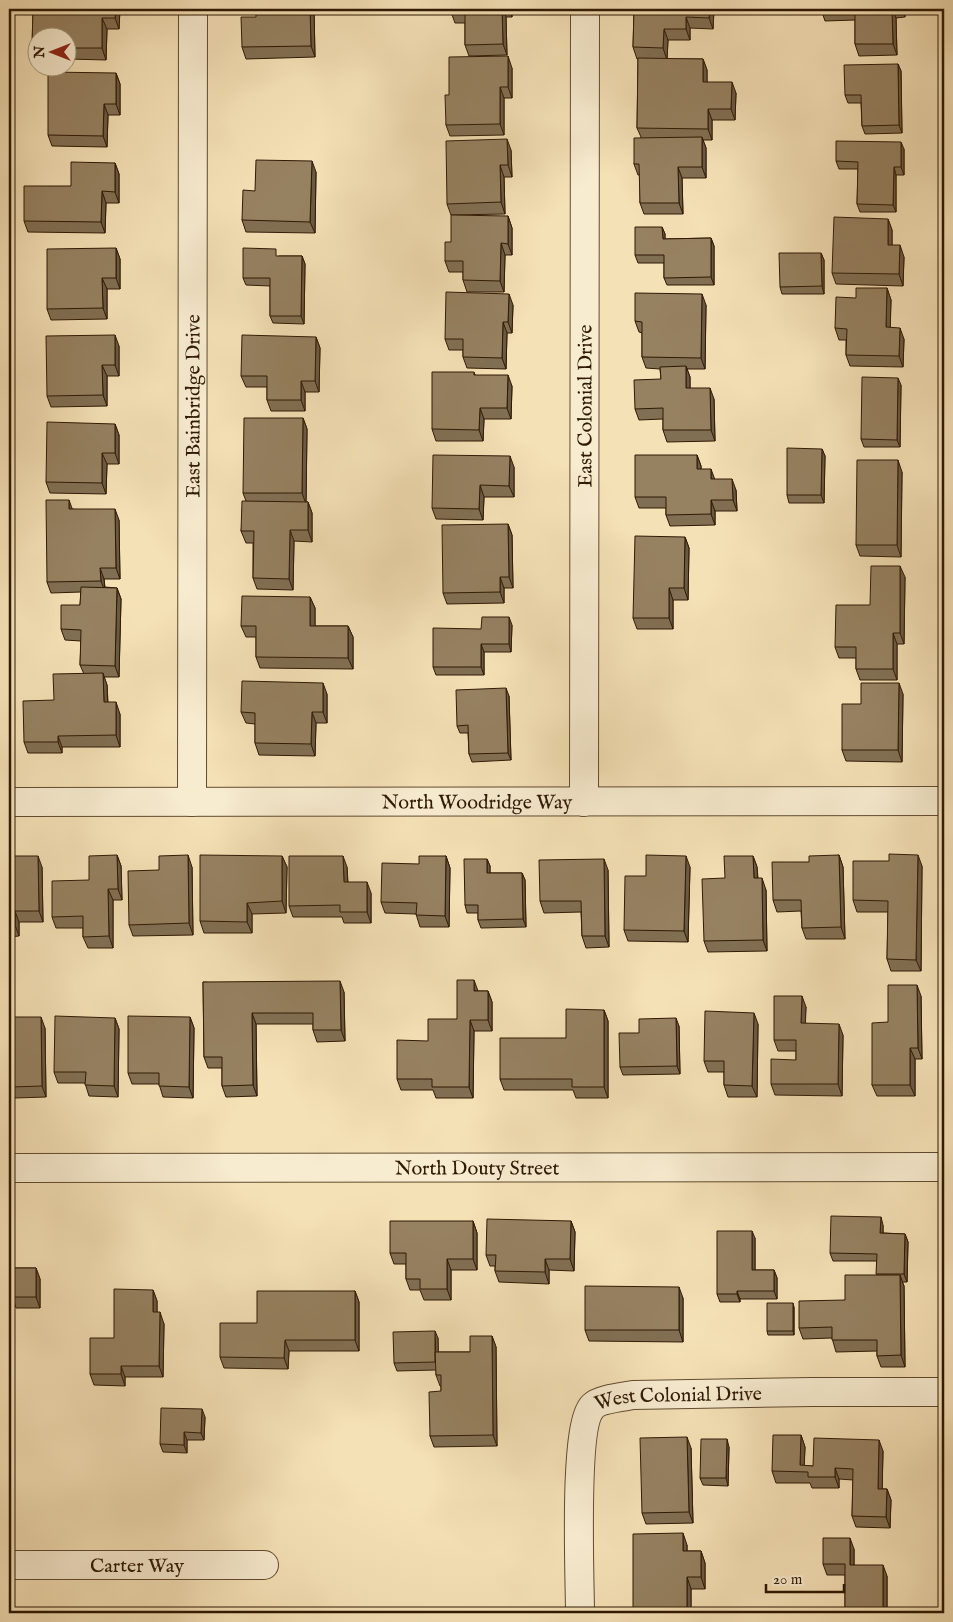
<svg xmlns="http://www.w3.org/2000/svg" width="953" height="1622" viewBox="0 0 953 1622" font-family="'IM FELL English',serif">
<rect width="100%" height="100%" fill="#f5e1b6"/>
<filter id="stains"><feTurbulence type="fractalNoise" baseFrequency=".004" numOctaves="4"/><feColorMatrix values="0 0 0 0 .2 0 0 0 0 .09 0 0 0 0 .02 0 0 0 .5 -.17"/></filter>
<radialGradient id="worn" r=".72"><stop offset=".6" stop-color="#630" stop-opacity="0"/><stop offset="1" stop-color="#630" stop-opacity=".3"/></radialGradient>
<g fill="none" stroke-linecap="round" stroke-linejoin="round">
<g stroke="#604b30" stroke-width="30">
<g id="minor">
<path id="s1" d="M9 802 944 801"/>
<path id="s2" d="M192 802 193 9"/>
<path id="s3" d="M584 802 585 9"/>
<path id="s4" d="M9 1565H264"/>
<path id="s5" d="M580 1613C580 1579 573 1425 593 1406 600 1399 623 1397 633 1395L812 1392H944"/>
</g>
</g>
<g stroke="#604b30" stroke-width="30">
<g id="tertiary">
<path id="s6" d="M9 1168 944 1167"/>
</g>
</g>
<use href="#minor" stroke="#f8ecd0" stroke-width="28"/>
<use href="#tertiary" stroke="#f8ecd0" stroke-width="28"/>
</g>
<path fill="#816f53" stroke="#2f1904" d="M33 9H120L119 29H107L106 60 68 59V38H38V58H36L32 47Z
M314 9 315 57 246 59 242 47 256 17Z
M451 9H512V17H506L507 55 469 56 465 45V23H455L451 12Z
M634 9H714L713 29 690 28V40H668L667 59H703L707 70V82L736 93 735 120H712V140H703L706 148V178H682L683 214H644L640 203V175H638L634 164 641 137 637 128 638 59H637L633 47Z
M821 9H905V17L896 18 897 55 859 56 855 44V20L825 21Z
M898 64 901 71 902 133 865 134 862 126 861 103H848L845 95Z
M512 68V98H504V135L450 136 446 125 449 95Z
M116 73 120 84V115H108L107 147 52 146 48 135Z
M904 149V175H896V212H860L857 204 858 169H839L836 161Z
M511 150 512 177H504L505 214 451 215 447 204Z
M115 163 119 174V203H106L105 233 28 232 24 221 71 186Z
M316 172 315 233 246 232 242 220 255 191Z
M508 216 512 228V255H505L504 292H467L463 280V272H449L445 261 451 242Z
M888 219 892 230V245L904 257 903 286 836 284 832 273Z
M662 227 665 234V239L711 238 714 246V285H667L664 278V263H638L635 255Z
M116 248 120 259V289H107V319L51 320 47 309Z
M821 253 824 260V294H782L780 287Z
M279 256H302L305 264 304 324 273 323 270 316V286L246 285 243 278Z
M887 288 891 300 890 328 904 339 903 367 850 366 846 355V340H839L835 328 856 298Z
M513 305 512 333H507L506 369 467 368 463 357V350H449L445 339Z
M706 305 705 369H687L690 377V388L714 399 715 441 667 442 663 430V419L639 420 635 409 661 379 660 369 646 368 642 357V333L639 332 635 321Z
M316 337 320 348 319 392H305V411H271L267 400V387H246L241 376Z
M119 346V376H107V406L51 407 47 396Z
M474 372 475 375 512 386 511 419H484L483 441H436L432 429Z
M901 385 900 447H864L861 439Z
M303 418 307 429 306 502H308L312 513V542L294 541 293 590 257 589 253 578V543H246L241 531 246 501 243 493Z
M115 424 119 435V464H107L106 494 50 493 46 482Z
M822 449 825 456 824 503H789L787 495Z
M697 455 701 466V469L714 479 736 490 737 511H715V525L670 526 666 515V508H639L635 497Z
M514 467V497H484L483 520 436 519 432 508Z
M902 472 901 557 860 556 856 545Z
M73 509 119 520 120 579H104L105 587 117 588 121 599 119 677H104L107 685 108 702 120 714V747H62V753H28L24 742 54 700 84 674 80 665 81 641 65 640 61 629 80 605 81 592 51 593 47 582Z
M508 524 512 535 513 588H504V603L447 604 443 593Z
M685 537 689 548 688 600H673V629H637L633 618Z
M905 577 904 644H897V680H860L856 669V658H839L835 647Z
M310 597 315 608V626H348L353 637V669L260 668 256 657V637H246L241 626Z
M512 625 511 652H484V675H436L433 667 481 629Z
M327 694V723H316L315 756 259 755 255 743V724L246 723 241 712Z
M903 694 902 762 846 761 842 750 861 704Z
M509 696 511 760 472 762 469 754 468 733H460L457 726Z
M117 855 121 866 122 900H113V948H88L83 937V928H56L52 917 89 880Z
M839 855 843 867 845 939H806L802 928 801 911 777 912 773 900 809 862Z
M282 856 287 867 286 913 252 914V933H204L200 921Z
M446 856 450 868 449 927H420L416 914 385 913 381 902 419 864Z
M753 856 757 867 758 878 766 890 767 951 708 952 704 941 725 878Z
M487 859 490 866V873H522L525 880 526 927 481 928 478 920V913H467L465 905Z
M889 861 922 866 921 971H891L887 959 888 912H857L853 900Z
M42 867 43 922H19V936L9 937V869Z
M192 867 193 935 133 936 129 925 159 870Z
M347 867 348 882 371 893V923H344L342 917H293L289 906Z
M690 867 688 942 628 941 624 930 646 876Z
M608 870 609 947 586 948 582 936 581 912 544 913 540 901Z
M203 982 344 992 345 1041 317 1042 313 1030V1024H256L257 1096 226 1097 222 1086V1068H208L204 1057Z
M478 991H488L492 1002V1031H474L473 1098H436L433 1090H401L397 1079 428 1041 457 1019Z
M921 996 922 1059H915V1096H877L872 1085 888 1022Z
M806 1007 805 1023 843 1035 842 1096 775 1095 771 1084 796 1060V1051H778L774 1040Z
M604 1010 608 1021V1098H576L573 1090H504L500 1079 566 1038Z
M9 1017 45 1028 46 1097 15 1098 11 1085H9Z
M190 1017 194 1028 193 1098 163 1097 159 1084H132L128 1073Z
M115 1018 119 1029 118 1097 89 1096 85 1083H58L54 1072Z
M758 1024 757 1097H728L724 1085V1072H708L704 1061Z
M679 1026 680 1074 623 1075 620 1067 639 1033Z
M473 1221 477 1233V1270H451V1300H424L420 1290H410L406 1279V1264H394L390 1253Z
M571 1221 575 1232 574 1271 549 1270V1284L499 1282 495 1271V1266H490L486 1255Z
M883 1225V1233L905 1234 908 1242 907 1282H902L904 1286 905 1367H881L877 1356V1351L836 1352 832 1338 803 1339 799 1328 845 1300 877 1275V1261H833L830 1253Z
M755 1238V1270H774L777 1278V1299H740V1302H720L717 1294Z
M9 1258 12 1268H36L40 1279V1308H16L12 1295H9Z
M153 1290 157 1301V1312L164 1324 163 1377H125V1386L94 1385 90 1374 114 1338Z
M355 1291 359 1302V1351H289L288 1369 224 1368 220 1357 257 1323Z
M683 1298V1342L589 1341 585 1330Z
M794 1307V1335H768L767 1331Z
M492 1336 496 1347 497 1446 434 1447 430 1436 441 1391V1386H440L436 1375V1370L397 1371 394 1363 438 1338V1352H470Z
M205 1417 204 1440H187V1453L163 1452 160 1444Z
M801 1435 805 1447 804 1466H813L883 1451 882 1489H887L891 1500 890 1528 856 1527 852 1516 853 1480 839 1479V1488H812L810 1483H776L772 1471Z
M729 1447 728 1486 703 1485 700 1478Z
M691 1448 693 1523 646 1524 642 1513Z
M687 1545V1551H701L705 1563V1589H691V1613H633Z
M854 1549V1565L887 1576V1613L845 1609V1575H827L823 1564Z"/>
<path fill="#695a44" stroke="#2f1904" d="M116 9H120L119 29 115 18Z
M310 9H314L315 57 311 46Z
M502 9H503L506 17 507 55 503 44Z
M509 9H512V17Z
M710 9H714L713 29 709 18Z
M892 9H893L896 18 897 55 893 44Z
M901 9H905V17Z
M686 17 690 28V40L686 29Z
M102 18 107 29 106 60 102 48Z
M664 29 668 40 667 60 663 48Z
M508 56 512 68V98L508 87Z
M703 59 707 70V93L703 82Z
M898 64 901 71 902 133 899 125Z
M116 73 120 84V115L116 104Z
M732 82 736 93 735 120 731 109Z
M500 87 504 98V135L500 124Z
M104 104 108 115 107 147 103 136Z
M708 109 712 120V140L708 129Z
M702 137 706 148V178L702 167Z
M507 139 511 150 512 177 508 165Z
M901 142 904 149V175L901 167Z
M312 161 316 172 315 233 310 222Z
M115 163 119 174V203L115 192Z
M500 165 504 177 505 214 501 202Z
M678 167 682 178 683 214 679 203Z
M894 167 896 175V212L893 205Z
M102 191 106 203 105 233 101 222Z
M508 216 512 228V255L508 244Z
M888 219 892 230V256L888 245Z
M662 227 665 234V247L663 239Z
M711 238 714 246V285L711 277Z
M501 243 505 255 504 292 500 281Z
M900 245 904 257 903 286 899 274Z
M116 248 120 259V289L116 278Z
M821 253 824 260V294L822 286Z
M302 256 305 264 304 324 301 316Z
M102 278 107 289V319L103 308Z
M887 288 891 300 890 339 886 327Z
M509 294 513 305 512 333 508 322Z
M702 294 706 305 705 369 701 358Z
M503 322 507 333 506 369 502 358Z
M900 328 904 339 903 367 899 356Z
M115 335 119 346V376L115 365Z
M316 337 320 348 319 392 315 381Z
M102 365 107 376V406L103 395Z
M686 366 690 377V399L686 388Z
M508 375 512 386 511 419 507 408Z
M898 378 901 385 900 447 897 440Z
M301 381 305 392V411L301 400Z
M710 388 714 399 715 441 711 430Z
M480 408 484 419 483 441 479 430Z
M303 418 307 429 306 504 302 493Z
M115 424 119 435V464L115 453Z
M822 449 825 456 824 503 821 495Z
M102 453 107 464 106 494 102 483Z
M697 455 701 466V480L697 469Z
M510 456 514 467V497L509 486Z
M898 460 902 472 901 557 897 545Z
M711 469 715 480 711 479Z
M732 479 736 490 737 511 733 500Z
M480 485 484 497 483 520 479 509Z
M69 500 73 511 69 509Z
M711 500 715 511V525L711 514Z
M308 502 312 513V542L308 530Z
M115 509 119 520 120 579 116 568Z
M508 524 512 535 513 588 509 577Z
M290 530 294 541 293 590 289 579Z
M685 537 689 548 688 600 684 588Z
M900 566 905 577 904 644 900 633Z
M100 568 104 579 105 592 101 581Z
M500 577 504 588V603L500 592Z
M117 588 121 599 119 677 115 666Z
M669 588 673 600V629L669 618Z
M310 597 315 608V637L310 626Z
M509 617 512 625 511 652 509 644Z
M348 626 353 637V669L348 658Z
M893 633 897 644V680L893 669Z
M481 644 484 652V675L481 667Z
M103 673 107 685 108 714 104 702Z
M323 683 327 694V723L323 712Z
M899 683 903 694 902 762 898 750Z
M506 688 509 696 511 760 508 753Z
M116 702 120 714V747L116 735Z
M312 712 316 723 315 756 311 744Z
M58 736 62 747V753L58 742Z
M117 855 121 866 122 900 118 889Z
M188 855 192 867 193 935 189 923Z
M839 855 843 867 845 939 841 927Z
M918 855 922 866 921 971 916 960Z
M38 856 42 867 43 922 39 911Z
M282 856 287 867 286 913 282 901Z
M343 856 347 867 348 894 344 882Z
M446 856 450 868 449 927 445 916Z
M686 856 690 867 688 942 684 931Z
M753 856 757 867 758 890 754 878Z
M487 859 490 866V881L487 873Z
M604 859 608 870 609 947 605 936Z
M522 873 525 880 526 927 523 919Z
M762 878 766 890 767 951 763 940Z
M367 882 371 893V923L367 912Z
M108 889 113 900V948L109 936Z
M247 903 252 914V933L247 922Z
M15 911 19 922V936L15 925Z
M474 980 478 991H474Z
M340 981 344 992 345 1041 341 1030Z
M917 985 921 996 922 1059 918 1048Z
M488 991 492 1002V1031L488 1020Z
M802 996 806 1007 805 1035 801 1023Z
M604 1010 608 1021V1098L604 1087Z
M252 1013 256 1024 257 1096 253 1085Z
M754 1013 758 1024 757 1097 752 1086Z
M41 1017 45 1028 46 1097 42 1086Z
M190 1017 194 1028 193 1098 189 1087Z
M115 1018 119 1029 118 1097 114 1086Z
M676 1018 679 1026 680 1074 677 1066Z
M470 1020 474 1031 473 1098 469 1087Z
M839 1024 843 1035 842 1096 838 1084Z
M910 1048 915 1059V1096L910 1085Z
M881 1217 883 1225V1241L880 1233Z
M473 1221 477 1233V1270L473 1259Z
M571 1221 575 1232 574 1271 570 1259Z
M752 1231 755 1238V1278L752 1270Z
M905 1234 908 1242 907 1282 904 1274Z
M9 1258 13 1270 9 1268Z
M447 1259 451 1270V1300L447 1289Z
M545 1259 549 1270V1284L545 1272Z
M36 1268 40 1279V1308L36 1297Z
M774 1270 777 1278V1299L774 1291Z
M900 1275 904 1286 905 1367 901 1355Z
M679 1287 683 1298V1342L679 1330Z
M153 1290 157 1301V1324L153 1312Z
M355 1291 359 1302V1351L355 1340Z
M737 1291 740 1299V1302L737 1294Z
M793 1303 794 1307V1335L793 1331Z
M160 1312 164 1324 163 1377 159 1366Z
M435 1331 438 1338 439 1370 436 1362Z
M492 1336 496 1347 497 1446 493 1435Z
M285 1340 289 1351 288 1369 284 1358Z
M121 1366 125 1377V1386L121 1374Z
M202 1409 205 1417 204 1440 201 1433Z
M184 1432 187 1440V1453L184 1445Z
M801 1435 805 1447 804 1472 800 1465Z
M687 1437 691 1448 693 1523 689 1512Z
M727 1439 729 1447 728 1486 726 1478Z
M879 1440 883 1451 882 1500 878 1489Z
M835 1468 839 1479V1488L835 1477Z
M887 1489 891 1500 890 1528 886 1517Z
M683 1533 687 1545V1563L683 1551Z
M850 1538 854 1549V1576L850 1565Z
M701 1551 705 1563V1589L701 1577Z
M883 1565 887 1576V1613H883Z
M687 1577 691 1589V1613H687Z"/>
<path fill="#968161" stroke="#2f1904" d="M33 9H116L115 18H102V48H68V38H38V47H32Z
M256 9H310L311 46 242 47 241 17H256Z
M451 9H502L503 44 465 45V12H451Z
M634 9H710L709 18 686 17V29H664L663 48 633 47Z
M821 9H892L893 44H855V9L821 10Z
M508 56V87H500V124L446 125 445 95H449V57Z
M638 58 703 59V82H732L731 109H708V129L637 128Z
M898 64 899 125 862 126 861 95H845L844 65Z
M48 72 116 73V104H104L103 136 48 135Z
M702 137V167H678L679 203H640L639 164H634V138Z
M507 139 508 165H500L501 202 447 204 446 141Z
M836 141 901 142V167H894L893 205 857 204 858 162 836 161Z
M256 160 312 161 310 222 242 220 243 190 255 191Z
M71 162 115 163V192L102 191 101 222 24 221V186H71Z
M451 215 508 216V244L501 243 500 281 463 280V261H445V242H451Z
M834 217 888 219V245H900L899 274 832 273Z
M635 227H662L663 239 711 238V277L664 278V255H635Z
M116 248V278H102L103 308 47 309V249Z
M243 248 276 249V256H302L301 316H270V278H243Z
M779 253H821L822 286 780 287Z
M856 288H887L886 327 900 328 899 356 846 355 847 329 835 328 836 297 856 298Z
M446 292 509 294 508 322H503L502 358 463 357V339H445Z
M635 293 702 294 701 358 642 357V322L635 321Z
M115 335V365H102L103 395 47 396 46 336Z
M242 335 316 337 315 381H301V400H267V376H241Z
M686 366V388H710L711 430H663V408L635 409 634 380 661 379 660 367Z
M432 372H474V375H508L507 408H480L479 430 432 429Z
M862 377 898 378 897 440 861 439Z
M244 418H303L302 493H243Z
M47 422 115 424V453H102V483L46 482Z
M787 448 822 449 821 495H787Z
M433 455 510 456 509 486 480 485 479 509 432 508Z
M635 455H697V469H711V479H732L733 500H711V514L666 515V497H635Z
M857 460H898L897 545H856Z
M46 500H69V509H115L116 568H100L101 581 47 582Z
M242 501 308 502V530H290L289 579 253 578 254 531H241Z
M508 524 509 577H500V592L443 593 442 525Z
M635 536 685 537 684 588H669V618H633Z
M871 566H900V633H893V669H856V647H835L836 605H870Z
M81 587 117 588 115 666 80 665 81 630 61 629V605H80Z
M242 596 310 597V626H348V658L256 657V626H241Z
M482 617H509V644H481V667H433V628L481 629Z
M103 673 104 702H116V735L58 736V742H24L23 701 54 700 53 674Z
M242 681 323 683V712H312L311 744 255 743V713L241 712Z
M861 683H899L898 750H842V704H861Z
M506 688 508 753 469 754 468 725 457 726 456 690Z
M889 854 918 855 916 960 887 959 888 901 853 900V861H889Z
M117 855 118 889H108L109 936 83 937V916L52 917V881L89 880V856Z
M188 855 189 923 129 925 128 871 159 870V856Z
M200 855 282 856V901L247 903V922L200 921Z
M646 855 686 856 684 931 624 930 625 876H646Z
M839 855 841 927 802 928 801 900H773L772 862H809V856Z
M10 856H38L39 911H15V925H9V869H10Z
M289 856H343L344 882H367V912H340V905L289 906Z
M419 856H446L445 916 416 915 417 903 381 902 382 863 419 864Z
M724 856H753L754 878H762L763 940 704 941 702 879 725 878Z
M464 859H487V873H522L523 919 478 920V905H465Z
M604 859 605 936H582L581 901H540L539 860Z
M457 980H474V991H488V1020H470L469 1087H432V1079H397V1040L428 1041V1019H457Z
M340 981 341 1030H313V1013H252L253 1085 222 1086V1057H204L203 982Z
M888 985H917L918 1048H910V1085H872V1023L888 1022Z
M774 996H802L801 1023 839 1024 838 1084H771V1059L796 1060V1040H774Z
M566 1009 604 1010V1087H572V1079H500V1038H566Z
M705 1011 754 1013 752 1086 724 1085V1061H704Z
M55 1016 115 1018 114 1086 85 1085 86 1072H54Z
M128 1016 190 1017 189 1087 159 1086V1073H128Z
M9 1017H41L42 1086 11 1087V1074H9Z
M676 1018 677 1066 620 1067 619 1033H639V1019Z
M831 1216 881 1217 880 1233 905 1234 904 1274H876L877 1254 830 1253Z
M487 1219 571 1221 570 1259H545V1272L495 1271 496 1255H486Z
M390 1221H473V1259H447V1289H420V1279H406V1253H390Z
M717 1231H752V1270H774V1291H737V1294H717Z
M9 1258V1268H36V1297H12V1284H9Z
M845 1275H900L901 1355 877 1356V1340H832V1327L799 1328V1301L845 1300Z
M585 1286 679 1287V1330H585Z
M114 1289 153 1290V1312H160L159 1366H121V1374H90V1338H114Z
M257 1291H355V1340H285L284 1358 220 1357V1323H257Z
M767 1303H793V1331H767Z
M435 1331V1362L394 1363 393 1332Z
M470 1336H492L493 1435 430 1436 429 1392 441 1391V1375H436L435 1352H470Z
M161 1408 202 1409 201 1433 184 1432V1445L160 1444Z
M773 1435H801L800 1465 813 1466 814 1438 879 1440 878 1489H887L886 1517 852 1516 853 1469 835 1468V1477H808V1472L772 1471Z
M687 1437 689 1512 642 1513 640 1438Z
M701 1439H727L726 1478H700Z
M683 1533V1551H701V1577H687V1613H633V1534Z
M823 1538H850V1565H883V1613H839V1609H845V1564H823Z"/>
<g text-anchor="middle" stroke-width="4.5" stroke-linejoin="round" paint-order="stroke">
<g font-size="20" fill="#2f1904" stroke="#f8ecd0">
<text dy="7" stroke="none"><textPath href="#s2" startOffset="396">East Bainbridge Drive</textPath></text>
<text dy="7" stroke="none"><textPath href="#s3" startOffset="396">East Colonial Drive</textPath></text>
<text dy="7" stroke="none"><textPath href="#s1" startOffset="468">North Woodridge Way</textPath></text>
<text dy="7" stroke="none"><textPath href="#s6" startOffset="468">North Douty Street</textPath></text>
<text dy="7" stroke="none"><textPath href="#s5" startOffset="296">West Colonial Drive</textPath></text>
<text dy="7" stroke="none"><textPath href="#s4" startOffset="128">Carter Way</textPath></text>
</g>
</g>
<rect width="953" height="1622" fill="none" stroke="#f5e1b6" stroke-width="30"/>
<rect x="10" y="10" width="933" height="1602" fill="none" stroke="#2f1904" stroke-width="2.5"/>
<rect x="15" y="15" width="923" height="1592" fill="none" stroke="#2f1904"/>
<g transform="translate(52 52) rotate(270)"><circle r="24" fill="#f8ecd0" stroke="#a8987e"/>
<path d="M0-4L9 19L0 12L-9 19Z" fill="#8f2418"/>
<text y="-8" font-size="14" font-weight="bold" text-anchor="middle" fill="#2f1904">N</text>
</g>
<path d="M766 1584v8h78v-8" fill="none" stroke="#2f1904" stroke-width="2.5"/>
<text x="773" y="1584" font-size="15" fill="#2f1904" stroke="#f8ecd0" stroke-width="4" paint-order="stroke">20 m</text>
<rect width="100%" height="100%" filter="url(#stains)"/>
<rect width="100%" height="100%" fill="url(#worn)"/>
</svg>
